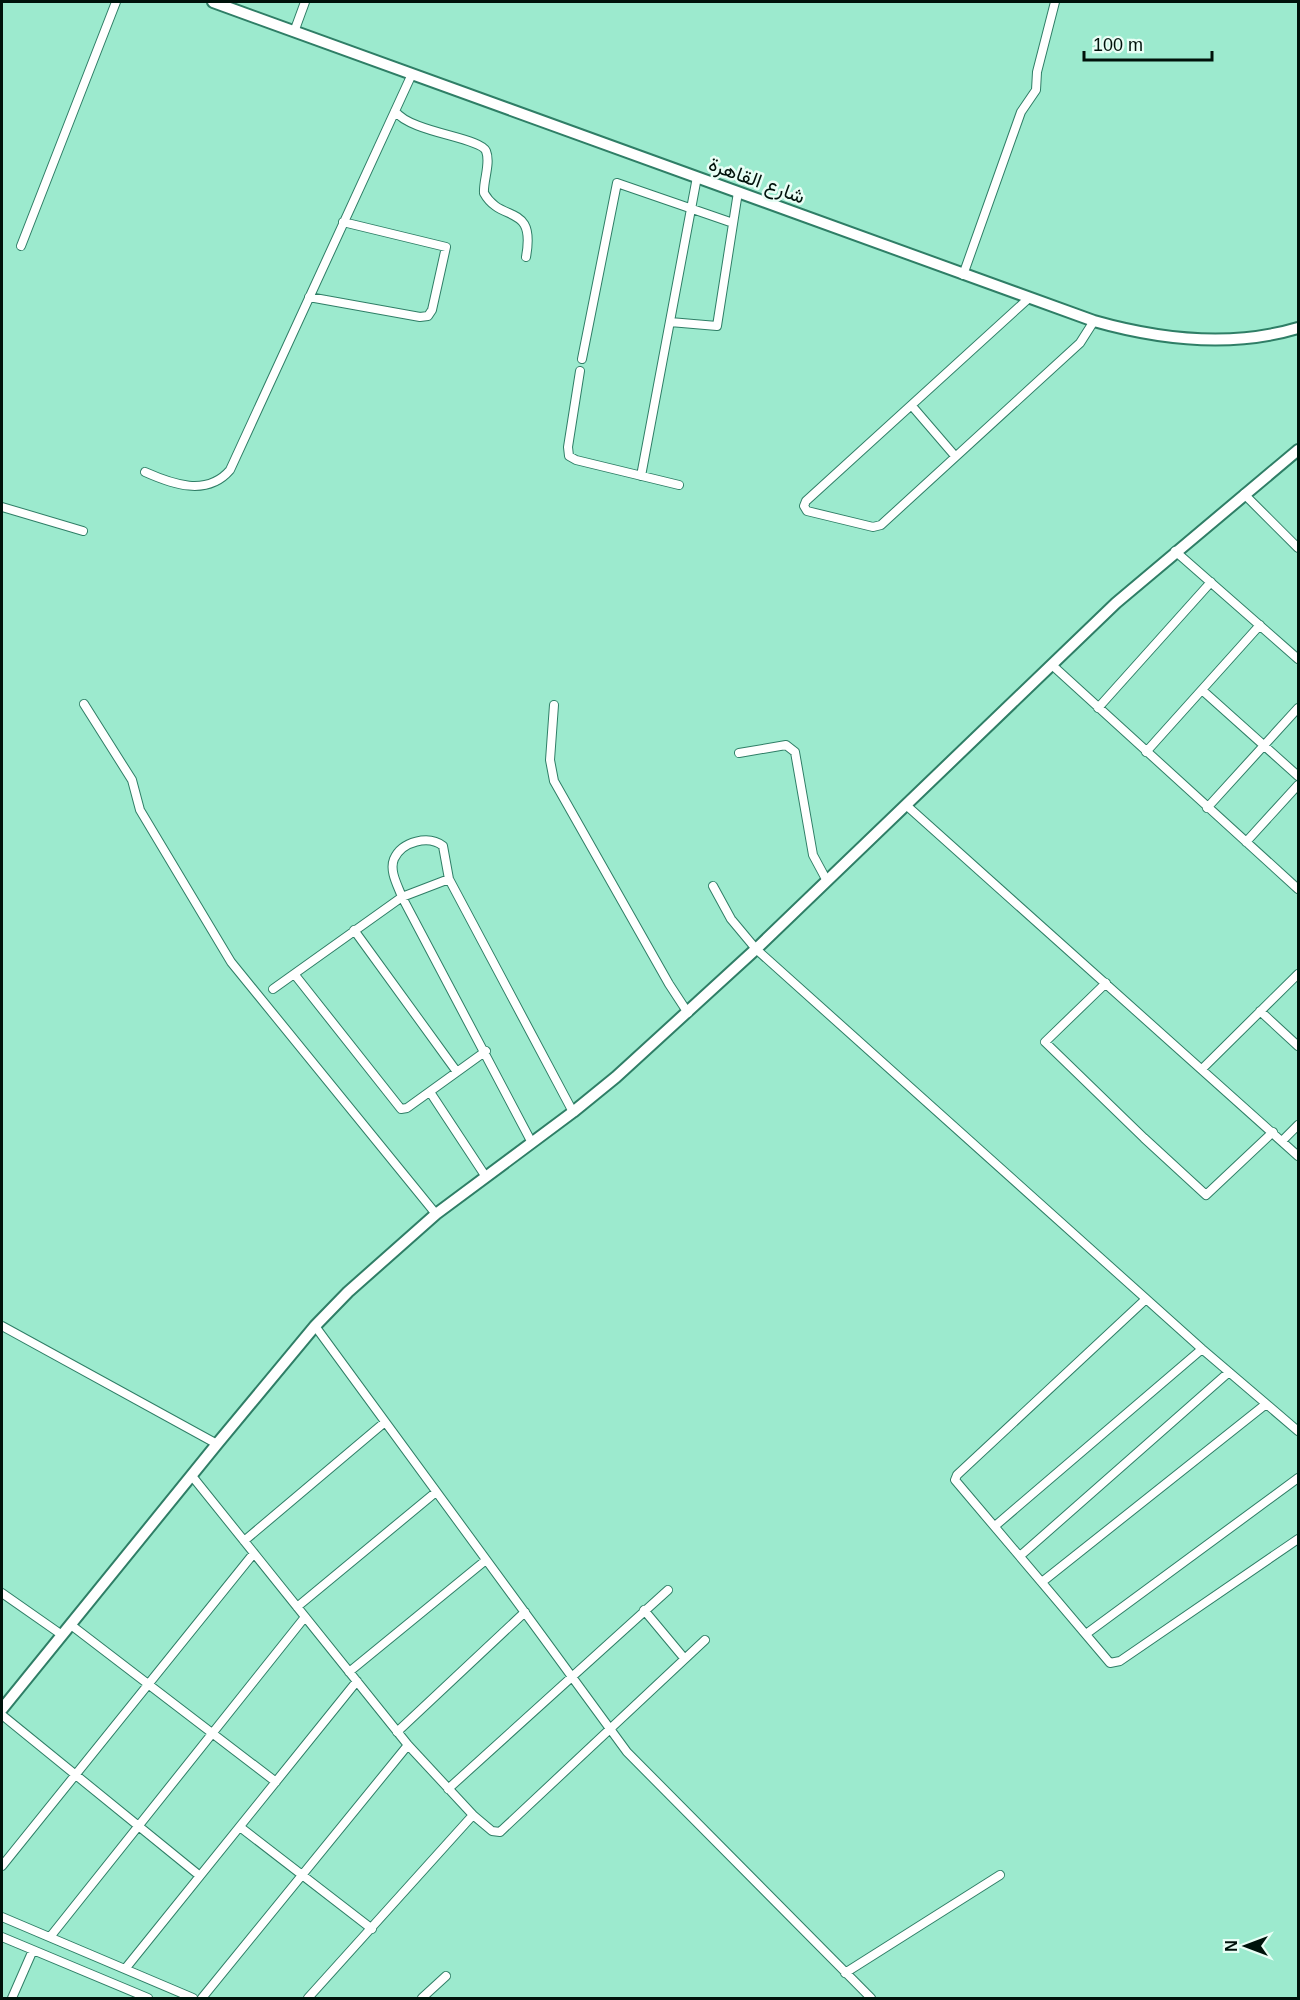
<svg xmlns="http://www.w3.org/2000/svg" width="1300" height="2000" viewBox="0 0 1300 2000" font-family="Arial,Vazirmatn,sans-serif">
<rect width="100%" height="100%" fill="#9ceace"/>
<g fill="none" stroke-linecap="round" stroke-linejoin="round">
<g stroke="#2f7e66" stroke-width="10">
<path id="street" d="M294 32 305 2
M395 111C411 133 480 137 486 151 491 163 483 181 484 193 501 224 536 202 526 257
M21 246 116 2
M963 275 1021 112 1036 90 1037 72 1055 2
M309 297 420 317 428 316 432 310 446 247 343 222
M1029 298 806 501 804 506 807 511 873 527 881 525 1080 343 1094 321
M670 322 717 326 738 192
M582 359 617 183 733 223
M580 371 568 447 569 456 576 460 679 485
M912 406 955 456
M145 472C172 484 207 497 230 470L412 74
M641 476 697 177
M1244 494 1298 548
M2 507 83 531
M1175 551 1298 659
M1052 665 1298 889
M1202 690 1298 776
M84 704 132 780 140 810 231 962 436 1214
M554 705 550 760 554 781 669 984 688 1013
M1098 708 1211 582
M1146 752 1260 625
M739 753 786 745 795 752 813 855 827 881
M906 805 1298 1156
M1207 808 1298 708
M1246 842 1298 785
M713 886 731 919 756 949 1202 1349 1298 1431
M354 930 457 1072
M295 975 401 1109 407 1108 486 1051
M1106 983 1045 1042 1144 1138 1206 1195 1273 1132
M273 989 402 897 449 879
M1260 1011 1298 1046
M1202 1069 1298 974
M430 1092 486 1177
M1282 1141 1298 1125
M532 1143 402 897C398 886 389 871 394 859 402 841 429 835 443 846L449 879 573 1112
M1146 1299 957 1475 955 1480 1110 1663 1120 1661 1298 1539
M2 1326 217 1444
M315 1326 627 1752 871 1998
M192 1476 408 1745 473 1815 308 1998
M995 1526 1202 1349
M244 1541 385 1422
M1020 1556 1229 1372
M1042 1582 1266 1404
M2 1593 62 1635
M297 1607 436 1492
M644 1610 684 1658
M71 1625 276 1782
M1086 1634 1298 1478
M349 1672 486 1560
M2 1715 200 1876
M397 1732 525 1612
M448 1789 668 1590
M473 1815 492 1831 500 1832 705 1640
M240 1827 372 1929
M2 1866 254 1553
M2 1917 193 1998
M2 1937 148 1998
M50 1937 305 1617
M125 1969 357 1681
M845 1973 1000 1875
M12 1998 33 1950
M202 1998 408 1745
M422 1998 446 1976"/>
</g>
<g stroke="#2f7e66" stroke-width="14">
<path id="secondary" d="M213 2 1094 321C1161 340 1231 348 1298 328
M2 1709 217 1444 315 1326 348 1292 436 1214 573 1112 616 1077 756 949 1116 603 1298 450"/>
</g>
<use href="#street" stroke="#fff" stroke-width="8"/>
<use href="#secondary" stroke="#fff" stroke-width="10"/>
</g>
<g text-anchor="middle" stroke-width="5" stroke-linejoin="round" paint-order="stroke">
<g font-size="20" fill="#00120b" stroke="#e8fef5">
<text transform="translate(757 180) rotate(20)" y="7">شارع القاهرة</text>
</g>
</g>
<rect width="1300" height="2000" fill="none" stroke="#00120b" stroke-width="6"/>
<g transform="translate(1246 1946) rotate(270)" stroke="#e8fef5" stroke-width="4.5" paint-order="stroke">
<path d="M0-4.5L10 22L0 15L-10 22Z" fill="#00120b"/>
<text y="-9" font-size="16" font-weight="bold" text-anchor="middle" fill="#00120b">N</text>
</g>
<path d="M1084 51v9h128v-9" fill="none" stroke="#00120b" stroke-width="3"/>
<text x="1093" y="51" font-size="18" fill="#00120b" stroke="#e8fef5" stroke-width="4.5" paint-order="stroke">100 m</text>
</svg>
